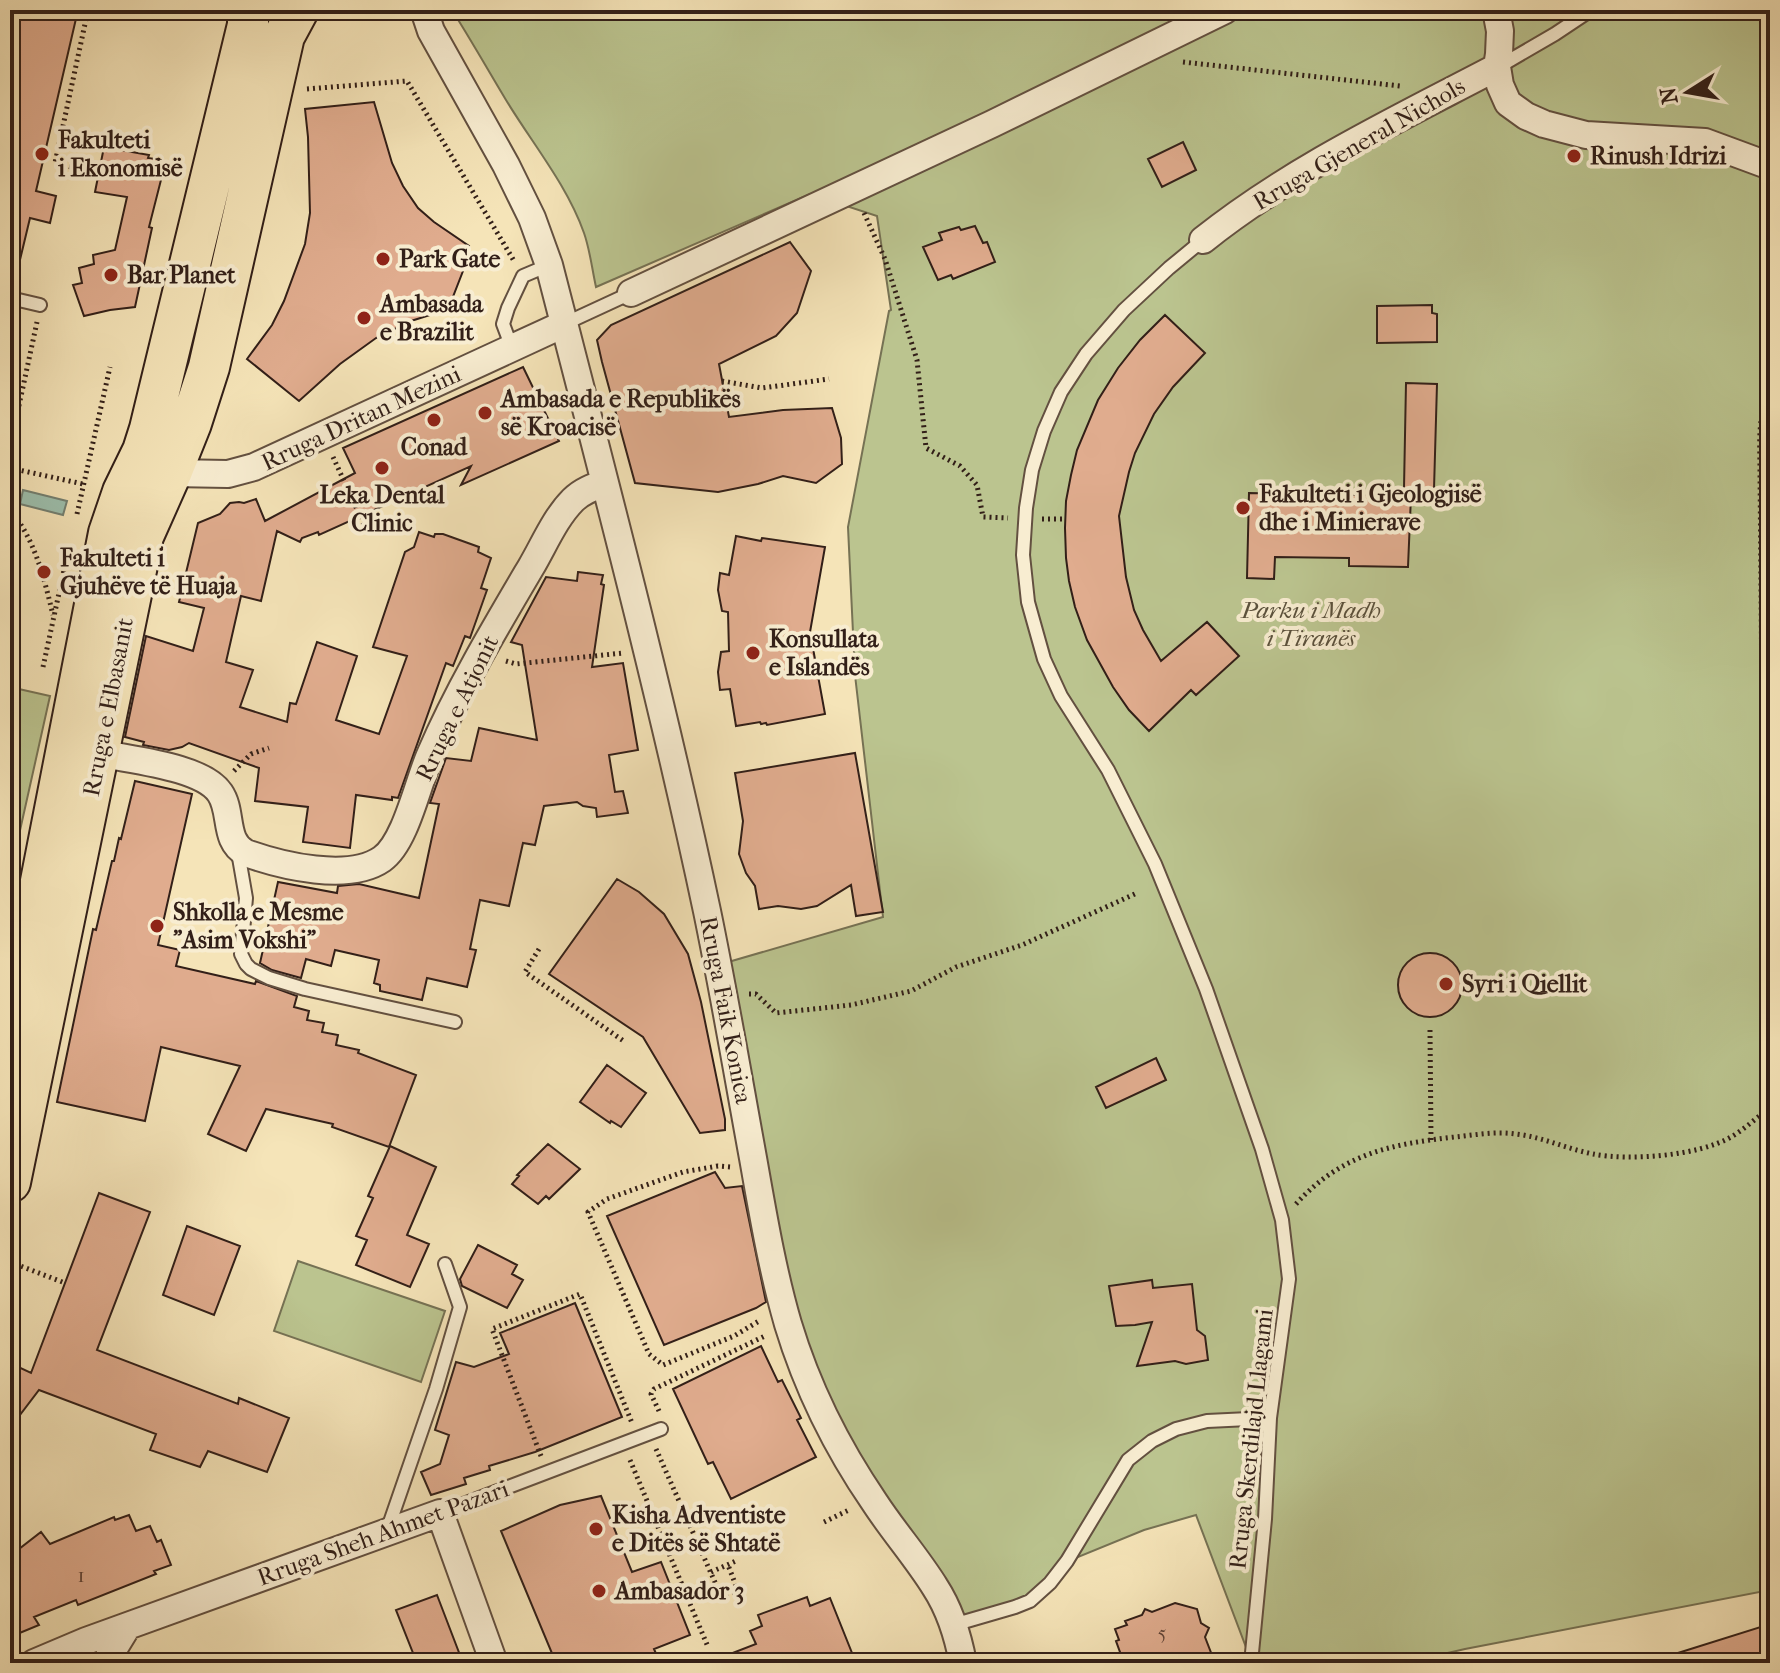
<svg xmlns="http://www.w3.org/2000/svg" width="1780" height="1673" viewBox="0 0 1780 1673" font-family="'IM FELL French Canon',serif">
<rect width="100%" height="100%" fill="#f5e4b8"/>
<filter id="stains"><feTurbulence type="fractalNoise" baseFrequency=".0025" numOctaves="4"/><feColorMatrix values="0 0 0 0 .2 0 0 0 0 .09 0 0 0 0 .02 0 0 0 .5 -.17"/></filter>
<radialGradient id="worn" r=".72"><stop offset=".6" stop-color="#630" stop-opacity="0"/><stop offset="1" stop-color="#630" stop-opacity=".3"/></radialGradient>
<path fill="#bbc48f" stroke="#767254" stroke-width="2" d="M452 10H1770V1590L1465 1649 1404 1663H1252L1196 1515 1144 1530 1068 1561 1030 1601 953 1625 805 1373 718 965 883 917 855 675 848 527 889 311 891 310 877 216 810 194 596 287C592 269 590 250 584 233 567 185 532 143 506 100 488 70 471 40 452 10Z
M10 687 50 696 19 835 10 834Z
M298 1261 445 1311 421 1382 274 1331Z"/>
<path fill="#9cbfad" stroke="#727f71" stroke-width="2" d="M23 490 67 501 63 515 20 504Z"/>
<path fill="#e0ac8e" stroke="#321f18" stroke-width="2" d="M10 10H78L36 191 56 196 50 223 30 218 19 264 10 263Z
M374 102 392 163 403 186 418 208 434 222 469 246 463 271 447 312 433 314 411 321 376 338 340 364 299 401 247 359 272 325 284 301 305 244 310 213 308 137 305 109Z
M1183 142 1196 170 1162 187 1148 159Z
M104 147 149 155 148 158 162 160 159 175 162 176 149 227 152 228 135 307 110 310 84 316 73 285 82 283 79 268 94 264 93 255 115 250 127 197 95 192Z
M975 226 983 243 987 242 995 262 953 279 951 275 938 280 923 247 942 240 939 233 959 227 961 230Z
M790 242 811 271 797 313 776 336 719 364 729 417 783 410 832 408 841 438 842 464 816 483 783 476 758 484 718 492 635 483 602 362 597 340 611 325Z
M1432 305V313L1437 314V342L1377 343V306Z
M1165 315 1205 353 1173 387 1154 414 1135 453 1129 472 1119 516 1126 577 1134 610 1143 630 1161 661 1207 622 1239 656 1196 695 1191 690 1149 731 1129 710 1113 687 1087 640 1075 607 1069 581 1066 558 1065 528 1066 501 1071 475 1077 450 1098 400 1118 368 1140 340Z
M523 367 559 441 461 485 471 466 319 535 318 532 302 538 300 542 277 531 261 601 241 596 226 662 253 670 240 707 287 722 290 703 296 704 317 642 357 656 336 720 379 734 407 656 373 647 405 552 414 547 419 532 434 537 435 534H443L479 547 478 552 491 558 481 588 487 590 470 638 465 636 453 666 446 663 398 798 392 797V800L356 795 350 848 303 842 308 807 255 801 259 768 189 743 182 747 169 750 143 745 144 742 125 737 146 636 193 651 204 608 179 602 198 523 220 514 230 503 239 502 244 503 256 499 265 521 355 473 343 448Z
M1406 383 1437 384 1434 489 1404 488Z
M1249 493 1411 496 1408 567 1349 566V558L1275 557 1274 579 1247 578Z
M736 536 761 541 762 538 825 547 810 632 825 714 767 725 766 723 761 724 760 722 736 726 730 689 720 690 718 672 721 652 729 651 728 612 722 611 718 590 720 573 729 575Z
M578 572 603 575 601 584 604 585 592 667 623 663 638 750 609 755 615 792 623 791 628 813 597 817 596 808 583 806 577 802 544 806 535 845 523 843 509 906 480 900 470 949 476 950 467 987 427 978 422 1000 380 991V985L374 983 379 960 335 950 331 966 306 959 301 978 272 970 260 963 278 882 337 893 338 886 359 884 419 898 439 804 430 803 446 758 471 761 479 728 537 740 522 645 511 642 546 577 577 581Z
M855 753 883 912 856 916 851 885 817 906 801 909 778 906 759 909 755 886 746 873 739 854 743 821 735 773Z
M135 781 192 794 158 945 180 950 176 966 255 984 256 981 297 996 294 1007 309 1011 307 1020 324 1023 322 1032 338 1035 336 1045 359 1050 358 1053 416 1075 389 1147 332 1127 333 1124 266 1109 246 1151 208 1134 240 1066 161 1047 145 1121 57 1102 93 929 96 930 112 861H114L119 838 121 839Z
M617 879 639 892 664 914 688 954 701 1002 725 1119V1130L700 1133 643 1037 549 974Z
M1398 985a32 32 0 1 1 64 0a32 32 0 1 1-64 0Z
M1156 1058 1166 1080 1106 1108 1096 1087Z
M607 1065 646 1093 621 1127 611 1121 610 1123 580 1102Z
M548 1144 580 1169 549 1199 546 1196 538 1204 512 1184 519 1176 517 1175Z
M390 1146 436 1167 407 1235 429 1244 410 1287 356 1265 367 1240 356 1236 373 1198 368 1196Z
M715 1172 725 1188 742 1186 766 1302 756 1308 664 1345 607 1216Z
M99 1193 150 1212 97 1350 238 1404 239 1398 289 1418 267 1472 208 1451 200 1467 150 1450 156 1434 39 1390 10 1428V1363L31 1373Z
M187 1226 240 1246 214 1315 163 1295Z
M478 1245 517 1265 512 1274 523 1280 507 1308 462 1286 460 1279Z
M1152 1280 1153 1288 1192 1284 1197 1330 1205 1336 1208 1360 1186 1364 1175 1361 1137 1366 1152 1322 1135 1325 1116 1326 1109 1286Z
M575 1303 622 1417 535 1452 489 1466 490 1470 464 1478 466 1484 431 1495 421 1472 440 1464 449 1435 435 1430 456 1362 474 1367 509 1354 500 1333Z
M761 1346 778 1382 782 1380 801 1418 797 1420 816 1457 731 1499 713 1462 708 1464 673 1389Z
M601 1496 632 1572 661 1562 690 1635 654 1649 660 1663H556L501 1531 560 1505Z
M129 1515 136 1531 150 1526 157 1542 161 1540 171 1565 154 1571 156 1574 78 1605 76 1600 34 1617 39 1625 10 1637V1556L41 1532 50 1544 114 1517 115 1520Z
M437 1595 463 1663H417L396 1610Z
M807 1597 810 1606 830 1598 856 1663H712V1661L756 1644 750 1631 762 1626 758 1615Z
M1175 1603 1197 1609 1201 1623 1209 1628 1205 1637 1215 1663H1124L1116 1641 1119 1640 1115 1629 1127 1625 1125 1621 1142 1615 1145 1609 1152 1612Z
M1770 1624V1663H1663L1662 1658Z"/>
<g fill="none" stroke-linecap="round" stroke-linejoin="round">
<g stroke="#635040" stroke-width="16">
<path id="lane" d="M1500 66 1555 34 1591 10
M1203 240 1169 268 1124 310 1086 354 1061 392 1044 431 1032 470 1026 508 1023 555 1028 602 1044 659 1061 696 1108 770 1155 864 1206 989 1262 1149 1282 1220 1289 1279 1270 1418 1265 1519 1251 1663
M10 298 40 305
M564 324 631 293
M512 348 503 324 508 308 523 276 549 265
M238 852 246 898 241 954 246 964 251 969 269 978 305 989 455 1022
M440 1513 661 1429
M387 1531 436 1389 460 1307 445 1264
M953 1625 1015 1607 1030 1601 1050 1583 1067 1561 1128 1460 1152 1441 1176 1429 1207 1421 1270 1418"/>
</g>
<g stroke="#635040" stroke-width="30">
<path id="street" d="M424 10 431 31 506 165 532 218 549 265C604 479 661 694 707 911 724 993 738 1076 753 1158 763 1214 772 1269 788 1324 807 1387 838 1449 875 1503 894 1532 917 1558 935 1587 950 1610 958 1636 963 1663
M1496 10 1500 31 1499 54 1497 67 1500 85 1508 103 1526 116 1544 124 1586 135 1705 142 1770 166
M1203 240C1292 169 1396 120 1497 67
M631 293 992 124 1225 10
M171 473 228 474 254 467 564 324
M99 753C129 760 202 766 220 793 233 812 223 841 246 853 282 866 349 882 382 859 406 842 418 782 430 755 458 690 495 628 531 567 544 545 555 518 573 500 582 491 593 487 605 483
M34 1663 86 1641 440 1513 494 1663
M105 1663 127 1627"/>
</g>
<g stroke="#321f18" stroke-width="44">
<path id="primary" d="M10 1040 109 533 123 492 143 451 150 429 248 25V10
M10 1182 143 536 171 473 191 423 209 367 284 36 298 10"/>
</g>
<path stroke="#321f18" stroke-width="5" stroke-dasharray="2 4" stroke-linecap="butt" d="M1183 62 1400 86
M307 89 407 81 514 261
M71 167 55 163 88 10
M864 213 885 259 917 360 926 448 960 466 977 485 983 517 1008 518
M722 381 762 388 829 379
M1770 393C1757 415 1760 445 1760 470L1762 704 1764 742 1770 773
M10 447 37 322
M333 457 366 529
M10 468 83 484
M10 510C35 539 44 578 53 615
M77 514 110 367
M1042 519H1065
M506 661 516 664 623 653
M43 667 64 570
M234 771 251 754 269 748
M539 949 525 972 625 1042
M749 994H756L776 1013 851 1005 911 991 956 967 1022 945 1137 893
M1430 1030 1431 1140
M730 1167 718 1166 683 1172 607 1199 588 1212 649 1354 663 1365 734 1336 759 1321
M1296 1204C1341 1154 1391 1144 1455 1137 1475 1135 1496 1131 1516 1134 1543 1137 1567 1149 1593 1154 1630 1161 1698 1156 1731 1137 1745 1129 1757 1117 1770 1108
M10 1262 65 1283
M659 1411 651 1394 654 1389 767 1335
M656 1449 722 1598 738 1591 728 1565
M541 1456 492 1329 580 1294 632 1423
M630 1460 708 1647
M824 1522 849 1510
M711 1572 736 1561"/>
<use href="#lane" stroke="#f8edd1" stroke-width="12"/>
<use href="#street" stroke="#f8edd1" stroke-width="26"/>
<use href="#primary" stroke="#f5e4b8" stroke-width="40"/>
</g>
<g fill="#8f2418" stroke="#f8edd1" stroke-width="3">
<circle cx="42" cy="154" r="8"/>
<circle cx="1574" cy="156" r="8"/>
<circle cx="383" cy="259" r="8"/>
<circle cx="111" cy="275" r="8"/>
<circle cx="364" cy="318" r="8"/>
<circle cx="485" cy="413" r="8"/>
<circle cx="434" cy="420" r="8"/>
<circle cx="382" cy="468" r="8"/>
<circle cx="1243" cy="508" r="8"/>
<circle cx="44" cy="572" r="8"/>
<circle cx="753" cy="653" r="8"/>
<circle cx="157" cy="926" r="8"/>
<circle cx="1446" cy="984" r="8"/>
<circle cx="596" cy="1529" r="8"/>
<circle cx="599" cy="1591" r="8"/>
</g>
<g text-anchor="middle" stroke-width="8" stroke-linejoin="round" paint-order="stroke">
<g font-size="20" fill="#5e4236">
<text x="81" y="1582">1</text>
<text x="1162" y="1640">5</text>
</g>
<g font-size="24" font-weight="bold" fill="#321f18" stroke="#f8edd1" text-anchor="start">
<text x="58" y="148">Fakulteti<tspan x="58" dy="28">i Ekonomisë</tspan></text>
<text x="1590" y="164">Rinush Idrizi</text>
<text x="399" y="267">Park Gate</text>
<text x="127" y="283">Bar Planet</text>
<text x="380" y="312">Ambasada<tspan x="380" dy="28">e Brazilit</tspan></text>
<text x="501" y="407">Ambasada e Republikës<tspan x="501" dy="28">së Kroacisë</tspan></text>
<text x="434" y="455" text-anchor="middle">Conad</text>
<text x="1259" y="502">Fakulteti i Gjeologjisë<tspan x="1259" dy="28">dhe i Minierave</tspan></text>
<text x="382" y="503" text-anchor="middle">Leka Dental<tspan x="382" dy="28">Clinic</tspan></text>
<text x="60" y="566">Fakulteti i<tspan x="60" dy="28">Gjuhëve të Huaja</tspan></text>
<text x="769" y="647">Konsullata<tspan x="769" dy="28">e Islandës</tspan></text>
<text x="173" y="920">Shkolla e Mesme<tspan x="173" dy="28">"Asim Vokshi"</tspan></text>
<text x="1462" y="992">Syri i Qiellit</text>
<text x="612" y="1523">Kisha Adventiste<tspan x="612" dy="28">e Ditës së Shtatë</tspan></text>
<text x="615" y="1599">Ambasador 3</text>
</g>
<g font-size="24" fill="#321f18" stroke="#f8edd1">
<text transform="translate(1359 144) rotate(-30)" y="8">Rruga Gjeneral Nichols</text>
<text transform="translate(361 418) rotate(-25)" y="8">Rruga Dritan Mezini</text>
<text transform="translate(108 707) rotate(-79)" y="8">Rruga e Elbasanit</text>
<text transform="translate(457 708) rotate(-64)" y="8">Rruga e Atjonit</text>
<text transform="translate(726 1010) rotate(79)" y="8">Rruga Faik Konica</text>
<text transform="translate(1251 1439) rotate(-84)" y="8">Rruga Skerdilajd Llagami</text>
<text transform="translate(383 1533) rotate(-20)" y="8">Rruga Sheh Ahmet Pazari</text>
</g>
<g font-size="24" font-style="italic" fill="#5b513c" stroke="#f8edd1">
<text x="1311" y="618">Parku i Madh<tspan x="1311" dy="28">i Tiranës</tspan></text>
</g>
</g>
<rect width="1780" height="1673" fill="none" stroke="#f5e4b8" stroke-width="40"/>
<rect x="12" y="12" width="1756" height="1649" fill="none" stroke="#321f18" stroke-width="4"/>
<rect x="20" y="20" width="1740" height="1633" fill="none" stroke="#321f18" stroke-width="2"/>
<g transform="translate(1688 92) rotate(259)" stroke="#f8edd1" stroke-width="6" paint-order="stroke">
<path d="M0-6L14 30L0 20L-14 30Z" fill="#321f18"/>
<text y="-12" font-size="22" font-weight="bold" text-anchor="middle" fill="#321f18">N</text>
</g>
<rect width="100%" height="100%" filter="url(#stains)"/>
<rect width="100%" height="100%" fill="url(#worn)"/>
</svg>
